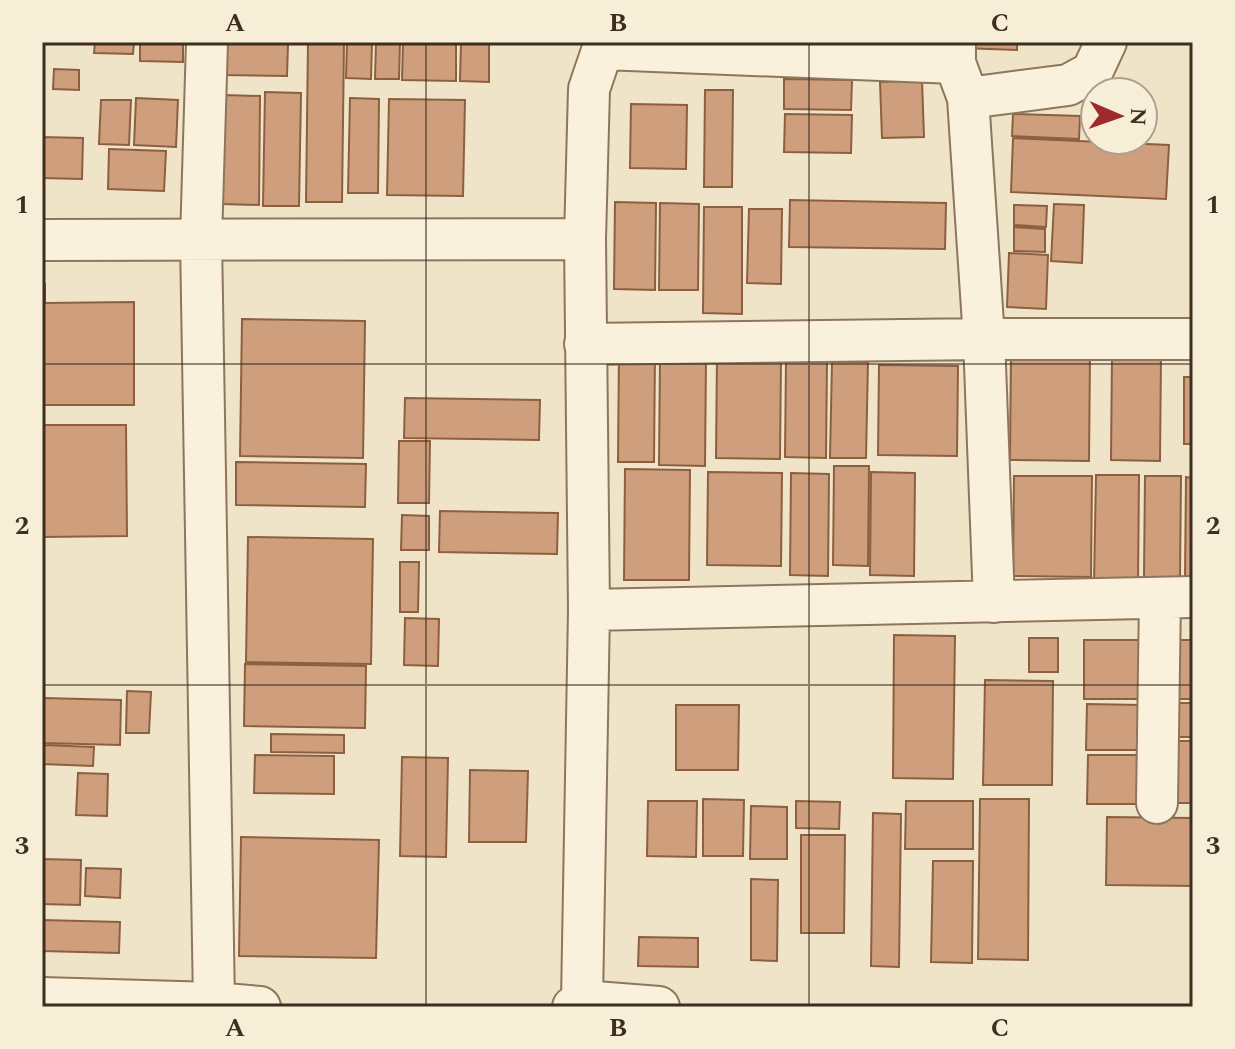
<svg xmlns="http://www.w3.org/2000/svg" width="1235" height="1049" viewBox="0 0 1235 1049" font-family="Spectral,serif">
<rect width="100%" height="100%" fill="#f0e4c8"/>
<path fill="#cf9f7d" stroke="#8d5f41" stroke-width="2" d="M95 42H134L133 54 94 53Z
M140 42H183V62L140 61Z
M221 42 288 44 287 76 220 75Z
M308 42H344L342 202H306Z
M347 42H372L371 79 346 78Z
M376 42H400L399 79H375Z
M403 42H456V81L402 80Z
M461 42H489V82L460 81Z
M961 42H1017V50L961 48Z
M54 69 79 70V90L53 89Z
M784 79 852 80 851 110 784 109Z
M922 80 924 137 882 138 880 82Z
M705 90H733L732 187H704Z
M265 92 301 93 299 206H263Z
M224 95 260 96 259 205 222 204Z
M136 98 178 100 176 147 134 145Z
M350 98 379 99 378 193H348Z
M389 99 465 100 463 196 387 195Z
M101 100H131L129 145 99 144Z
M631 104 687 105 686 169 630 168Z
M785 114 852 115 851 153 784 152Z
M1013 114 1080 116 1079 139 1012 136Z
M42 137 83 138 82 179 42 178Z
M1013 138 1169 145 1166 199 1011 192Z
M109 149 166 151 164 191 108 189Z
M790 200 946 203 945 249 789 247Z
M615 202 656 203 655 290 614 289Z
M660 203 699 204 698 290H659Z
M1054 204 1084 205 1082 263 1051 261Z
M1014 205 1047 206 1046 227 1014 225Z
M704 207H742V314L703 313Z
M749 209H782L781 284 747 283Z
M1014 227 1045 229V252L1014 251Z
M1009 253 1048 255 1046 309 1007 307Z
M42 284H45V303L134 302V405H42Z
M242 319 365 321 363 458 240 456Z
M619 350H655L654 462H618Z
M1011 353 1090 354 1089 461 1010 460Z
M1112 355H1161L1160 461 1111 460Z
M660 357H706L705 466 659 465Z
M717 357 781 358 780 459 716 458Z
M786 361H827L826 458 785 457Z
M832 362H868L866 458H830Z
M879 365 958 366 957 456 878 455Z
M1184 377H1193V444H1184Z
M405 398 540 400 539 440 404 438Z
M42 425H126L127 536 42 537Z
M399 441H430L429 503H398Z
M236 462 366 464 365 507 236 505Z
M834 466H869L868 566 833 565Z
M625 469 690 470 689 580H624Z
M708 472 782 473 781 566 707 565Z
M871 472 915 473 914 576 870 575Z
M791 473 829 474 828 576 790 575Z
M1096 475H1139L1138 584H1094Z
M1014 476H1092L1091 577 1013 576Z
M1145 476H1181L1180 577H1144Z
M1186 477 1193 478V579H1185Z
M440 511 558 513 557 554 439 552Z
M402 515 429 516V550H401Z
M248 537 373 539 371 664 246 662Z
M400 562H419L418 612H400Z
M405 618 439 619 438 666 404 665Z
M894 635 955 636 953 779 893 778Z
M1029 638H1058V672H1029Z
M1084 640H1142L1141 699H1084Z
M1170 640H1193V699H1170Z
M245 664 366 666 365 728 244 726Z
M985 680 1053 681 1052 785H983Z
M127 691 151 692 149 733H126Z
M44 698 121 700 120 745 43 743Z
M1167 703H1193V737H1166Z
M1087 704 1141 705V750H1086Z
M676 705H739L738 770H676Z
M271 734 344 735V753L271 752Z
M1166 741H1193V803H1166Z
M43 745 94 747 93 766 42 764Z
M255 755 334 756V794L254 793Z
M1088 755H1144V804H1087Z
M402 757 448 758 446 857 400 856Z
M470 770 528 771 526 842H469Z
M78 773 108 774 107 816 76 815Z
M703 799 744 800 743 856H703Z
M980 799H1029L1028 960 978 959Z
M648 801H697L696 857 647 856Z
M796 801 840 802 839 829 796 828Z
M906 801H973V849H905Z
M751 806 787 807V859H750Z
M873 813 901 814 899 967 871 966Z
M1107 817 1193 818V886L1106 885Z
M801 835H845L844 933H801Z
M241 837 379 840 376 958 239 956Z
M42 859 81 860 80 905 42 904Z
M933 861H973L972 963 931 962Z
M86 868 121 869 120 898 85 896Z
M751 879 778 880 777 961 751 960Z
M42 920 120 922 119 953 42 951Z
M639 937 698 938V967L638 966Z"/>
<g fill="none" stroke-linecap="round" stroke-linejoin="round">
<g stroke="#8d765c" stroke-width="44">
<path id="minor" d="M207 42 201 240 214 1003
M604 49 955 63V42
M955 63 968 98 984 339 994 602
M968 98 1068 85 1092 72 1106 42
M42 240 585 239
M585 344 984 339H1193
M589 610 1193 597
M1157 803 1160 598
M42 998 214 1003 260 1007
M582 1001 659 1007
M573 1007 582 1001 589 610 585 239 589 89 605 42"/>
</g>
<use href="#minor" stroke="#faf1dc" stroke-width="40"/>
</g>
<path fill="none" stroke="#3d2e20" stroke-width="2" stroke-opacity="0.55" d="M426 42V1007M809 42V1007M42 364H1193M42 685H1193"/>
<rect width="1235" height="1049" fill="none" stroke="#f7eed8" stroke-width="88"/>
<g transform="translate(1119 116) rotate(92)"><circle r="38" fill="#f7eed8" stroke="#ada18e" stroke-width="2"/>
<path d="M0-6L14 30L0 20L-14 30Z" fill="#9e2a2b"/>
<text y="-12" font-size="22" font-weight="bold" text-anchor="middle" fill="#3d2e20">N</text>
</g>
<rect x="44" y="44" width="1147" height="961" fill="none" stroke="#3d2e20" stroke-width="3"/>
<g font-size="26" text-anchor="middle" font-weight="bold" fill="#3d2e20">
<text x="235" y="31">A</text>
<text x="618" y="31">B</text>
<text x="1000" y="31">C</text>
<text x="22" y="213">1</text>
<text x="1213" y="213">1</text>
<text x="22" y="534">2</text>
<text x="1213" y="534">2</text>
<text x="22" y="854">3</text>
<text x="1213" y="854">3</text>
<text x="235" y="1036">A</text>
<text x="618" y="1036">B</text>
<text x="1000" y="1036">C</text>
</g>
</svg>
